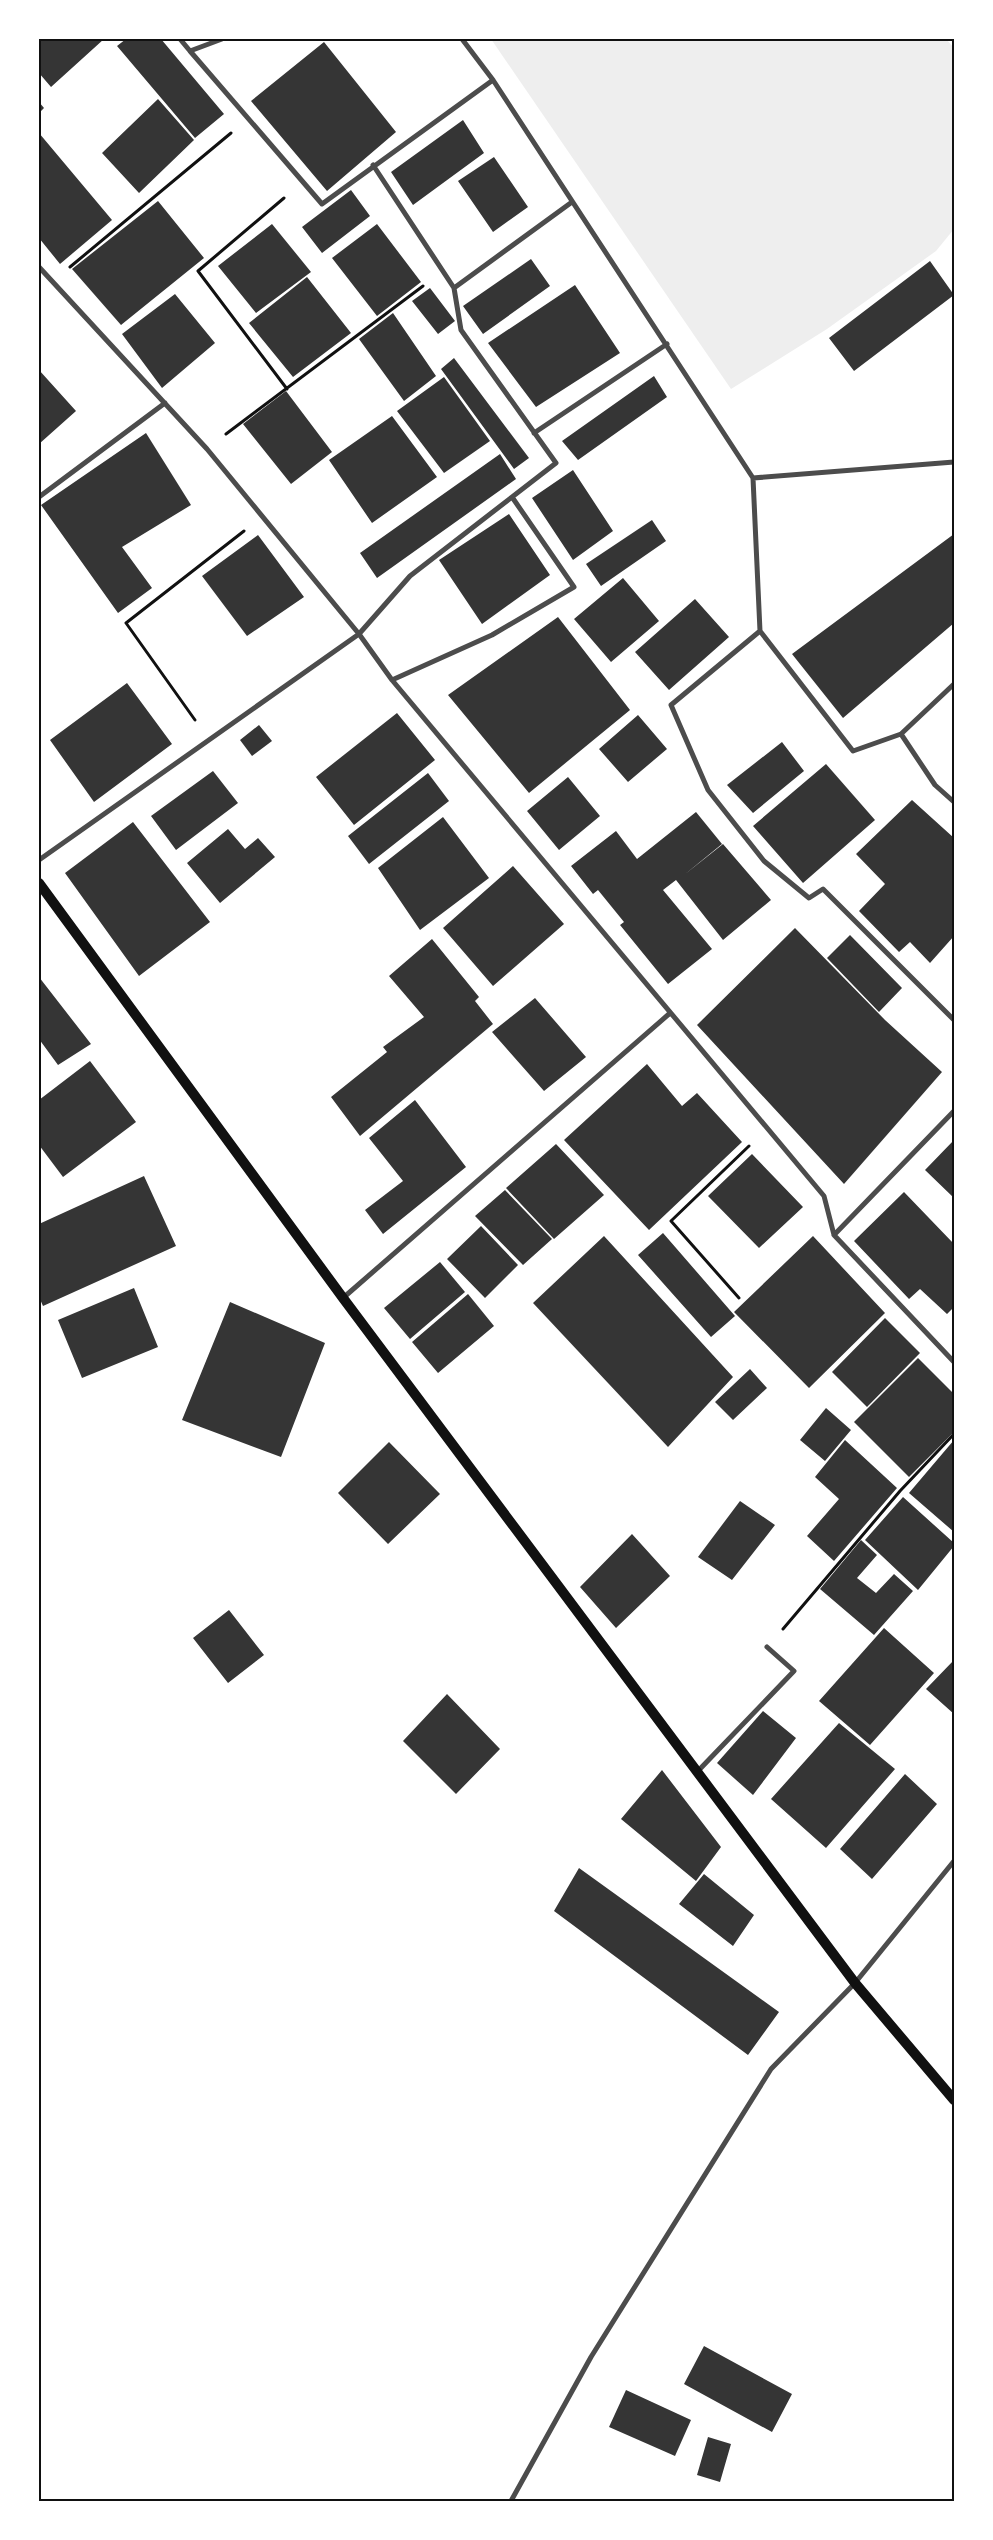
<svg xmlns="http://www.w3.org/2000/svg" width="993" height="2540" viewBox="0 0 993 2540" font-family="'Roboto Condensed',sans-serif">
<rect width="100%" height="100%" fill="#fff"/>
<path fill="#eee" d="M491 39H946L954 48V229L936 251 827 329 731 389Z"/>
<path fill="#353535" d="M39 39H104L51 87 39 73Z
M126 39H161L224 114 195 138 117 46Z
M324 42 396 132 327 191 251 101Z
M158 99 194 140 139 193 102 153Z
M39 102 44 108 39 113Z
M463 120 484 153 413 205 391 172Z
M39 133 112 220 60 264 39 238Z
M494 157 528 207 493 232 458 181Z
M351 190 370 216 322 253 302 227Z
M158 201 204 258 121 325 72 269Z
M272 224 311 272 256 313 218 266Z
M377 224 421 282 377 316 332 258Z
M531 259 550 286 483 334 463 306Z
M930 261 954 295 854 371 829 338Z
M307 277 351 333 293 377 249 323Z
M575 285 620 353 536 407 488 343Z
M430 288 455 321 438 334 412 301Z
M175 294 215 343 162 388 122 334Z
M393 313 436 376 404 401 359 339Z
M454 358 529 458 514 469 441 369Z
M39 370 76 411 39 444Z
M654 376 667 397 578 460 562 441Z
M444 377 490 441 444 473 397 411Z
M286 391 332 452 291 484 243 424Z
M392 416 437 477 372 523 329 460Z
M146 433 191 505 122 547 152 588 118 613 41 505Z
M500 454 516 479 377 578 360 553Z
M573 470 613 531 573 560 532 498Z
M509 514 550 575 482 624 439 560Z
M652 520 666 541 601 586 586 564Z
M954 534V623L843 718 792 654Z
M258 535 304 597 247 636 202 576Z
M623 578 659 621 611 662 574 619Z
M695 599 729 637 669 690 635 652Z
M558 617 630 710 529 793 448 695Z
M127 683 172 744 94 802 50 740Z
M397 713 435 760 354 825 316 777Z
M638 715 667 749 628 782 599 749Z
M259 725 272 741 252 756 240 740Z
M782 742 804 771 753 813 727 785Z
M826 764 875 820 803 883 753 826Z
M213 771 238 803 176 850 151 816Z
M428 773 449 801 369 864 348 836Z
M568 777 600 816 559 850 527 811Z
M912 800 954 838V936L930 963 910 942 899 952 859 911 885 884 856 854Z
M696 812 722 844 684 875 723 844 771 900 723 940 676 880 663 890 712 949 668 984 620 925 624 922 598 890 593 894 571 866 616 831 637 859Z
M443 817 489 878 420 930 378 868Z
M133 822 210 922 139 976 65 873Z
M228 829 245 849 258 838 275 857 220 903 187 863Z
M513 866 564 924 493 986 443 928Z
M795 928 885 1020 942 1072 844 1184 697 1025Z
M850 935 902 988 879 1012 827 958Z
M432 939 479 997 475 1001 493 1024 360 1136 331 1097 387 1052 383 1047 424 1017 389 976Z
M39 977 91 1044 58 1065 39 1039Z
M535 998 586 1057 544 1091 492 1032Z
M90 1061 136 1122 63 1177 39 1145V1100Z
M647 1064 682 1106 697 1093 742 1142 649 1230 564 1140Z
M415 1100 466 1167 383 1234 365 1210 403 1181 369 1138Z
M954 1140V1198L925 1170Z
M556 1144 604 1195 554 1239 506 1188Z
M752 1154 803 1207 759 1248 708 1196Z
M144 1176 176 1246 43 1306 39 1297V1224Z
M505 1190 552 1239 523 1265 475 1216Z
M904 1192 954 1244V1307L947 1314 920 1289 909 1299 854 1241Z
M481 1226 518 1265 485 1298 447 1259Z
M663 1233 735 1316 711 1337 638 1255Z
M604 1236 733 1377 668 1447 533 1303Z
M813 1236 885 1313 809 1388 734 1312Z
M440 1262 465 1292 410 1339 384 1308Z
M134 1288 158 1347 82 1378 58 1320Z
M468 1294 494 1326 438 1373 412 1342Z
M230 1302 325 1343 281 1457 182 1420Z
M885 1318 920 1353 867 1407 832 1372Z
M918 1358 954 1394V1432L909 1477 854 1422Z
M750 1369 767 1388 733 1420 715 1402Z
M826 1408 851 1430 825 1461 800 1440Z
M845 1440 897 1488 834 1561 807 1536 839 1499 815 1477Z
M954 1440V1532L909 1493Z
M389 1442 440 1494 388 1544 338 1493Z
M903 1497 954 1543V1546L918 1590 865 1540Z
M740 1501 775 1525 732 1580 698 1557Z
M632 1534 670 1576 616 1628 580 1587Z
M861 1540 877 1555 857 1578 876 1593 894 1574 913 1591 874 1635 820 1589Z
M229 1610 264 1655 228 1683 193 1638Z
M884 1628 934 1673 870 1745 819 1701Z
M954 1660V1714L926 1689Z
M447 1694 500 1749 456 1794 403 1741Z
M763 1711 796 1738 753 1795 717 1763Z
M839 1723 895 1769 826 1848 771 1799Z
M662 1770 721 1847 696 1881 621 1819Z
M905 1774 937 1804 872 1879 840 1849Z
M579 1868 779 2012 748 2055 554 1911Z
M704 1874 754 1915 733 1946 679 1904Z
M704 2346 792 2394 772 2432 684 2384Z
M626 2390 691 2420 675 2456 609 2427Z
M708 2437 731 2444 720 2482 697 2475Z"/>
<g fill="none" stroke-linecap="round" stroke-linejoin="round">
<path stroke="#111" stroke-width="3" d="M284 198 198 271 287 389
M70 267 231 133
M226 434 423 286
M195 720 126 623 244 531
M739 1298 671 1221 749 1146
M783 1629 900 1491 954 1434"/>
<path stroke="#4c4c4c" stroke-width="5" d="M180 39 190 51 222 39
M462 39 493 80 753 478 954 462
M190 51 322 204 493 80
M39 267 207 449 359 634 410 576 556 463 461 330 454 288 373 165
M454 288 572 202
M534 433 667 344
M753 478 760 631 853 751 901 734 954 684
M39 497 165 403
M760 631 671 705 708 790 764 861 809 898 823 889 954 1020
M392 680 492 635 574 587 512 497
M901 734 935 785 954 802
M39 860 359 634 392 680 824 1196 834 1235 954 1362
M834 1235 954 1111
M343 1298 669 1014
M698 1771 794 1671 767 1647
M511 2501 591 2357 771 2069 855 1983 954 1861"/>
<path stroke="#111" stroke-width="10" d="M39 883 343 1298 855 1983 954 2100"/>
</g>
<rect width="993" height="2540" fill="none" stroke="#ffffff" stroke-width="80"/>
<rect x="40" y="40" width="913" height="2460" fill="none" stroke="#111" stroke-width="2"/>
</svg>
